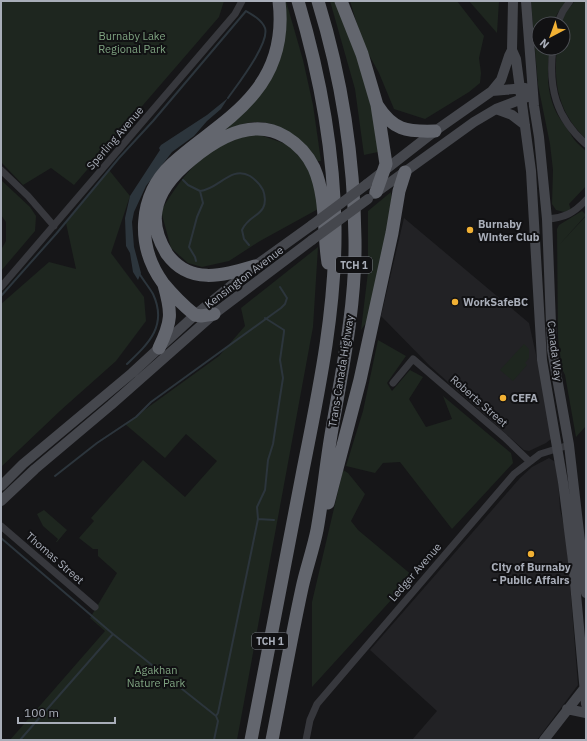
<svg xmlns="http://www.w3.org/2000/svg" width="587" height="741" viewBox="0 0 587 741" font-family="'IBM Plex Sans',sans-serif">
<rect width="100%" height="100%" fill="#161618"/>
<path fill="#222225" d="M404 218 529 323 553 432 551 439 546 443 529 451 524 450 430 366 381 316Z
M549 458 557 463 560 509 566 535 578 685 537 740H412L437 711 370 650 520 478 532 467Z"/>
<path fill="#1e261f" d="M1 1H224L219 17 74 185 51 168 23 185 1 162Z
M284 1H286L303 60 313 105 321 161H317C307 153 287 131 277 126 259 118 239 123 223 133L222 131 264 86Z
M330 1H335L357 58 372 109 378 152 364 155 355 89Z
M350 1H457L484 36 479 58 481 73 480 83 469 92 425 119 394 109 379 73 363 44Z
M469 1H499L497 33Z
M531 1H566L557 14 553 24H539V48H550C547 70 546 91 556 112 560 120 566 126 570 133 575 142 578 144 586 151V186L569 204 571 210 564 212 556 210 552 204 553 170 550 144 538 85Z
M575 1H586V139C559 113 553 85 557 48H563V24H560L566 12Z
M257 134 289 145 310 169 320 208 260 241 229 261 202 267 188 263 171 248 161 211C185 171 208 142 257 134Z
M109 170 130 196 111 253 144 297 146 321 116 361 61 410 1 467V304L49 262 76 269 66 223Z
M1 180 30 207 36 216 35 231 1 271V250L6 241V222L1 215Z
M391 192 392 207 368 320 361 330 368 272V211Z
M582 211 586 215 559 245 586 216V426L576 437 565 375 562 369 558 338 557 229 559 225Z
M318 247 313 327 237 740H10L105 631 90 618 117 573 98 556V549H93L79 538 94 521 91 518 143 460 185 497 217 461 186 434 165 458 125 424 219 356 245 326 241 308Z
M378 340 406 356 387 383 392 391 410 370 423 377 409 399 426 427 452 419 443 396 511 453 513 463 452 529 400 462 383 463 375 473 346 466 363 411Z
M524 344 529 349V358L525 363 527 365 513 381 500 370Z
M343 470 348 473 365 494 351 521 358 530 413 576 312 687V602Z
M44 510 67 530 57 542H56L58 539 43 526 37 514Z"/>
<path fill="#2c353c" d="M228 98 221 109 207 121 194 136 172 152 146 186 134 212 132 222 134 247 141 273 138 280 133 272 130 253 126 246 125 218 130 196 160 150 159 148 161 145 207 115Z"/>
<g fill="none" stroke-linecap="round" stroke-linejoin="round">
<path stroke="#2c353c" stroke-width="2" d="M183 180 188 185 200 191C218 190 231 165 250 176 256 180 260 184 263 190 265 195 266 203 263 208 258 217 248 217 242 230L244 239 249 245
M196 261 195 257 189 247 197 217 203 203 200 191
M1 296 56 234 119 158 153 121 246 11C253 15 262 20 265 28 270 43 237 85 228 98
M127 364C148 344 168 326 153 294 149 287 143 280 139 273
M55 476 97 443 136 417 151 402 281 308 285 304 287 298 280 287
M258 519 274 520
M1 538 113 634 216 716 218 721 214 740
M216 716 218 713 258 519 257 507 265 490 268 460 273 444 280 397 283 378 280 360 284 332V330L265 318
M20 740 113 634"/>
<path stroke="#37383d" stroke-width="7" d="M557 24 563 11 570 1
M553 48C548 87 556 118 586 144
M1 170 28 196 54 226
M547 219C564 218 574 213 586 200
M1 287 235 14 242 1
M393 383 413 359 504 437 529 461
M1 526 95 607
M306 740 310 720 317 704 514 474 540 454 569 445"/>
<path stroke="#45474d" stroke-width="10" d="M513 1 512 50 516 59 531 171 542 360 563 482 573 561 586 704
M526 1 534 106 539 137 547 219 552 350 569 445 586 593
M492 91 501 80 509 56 512 50
M496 109 512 115 525 125
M367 184 435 131 492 91 525 88
M374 194 474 122 496 109 527 97
M1 486 23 464 132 373 195 315 255 266 312 225
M1 501 35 469 111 405 214 314 312 240
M567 709 586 713
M544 740 586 686"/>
<path stroke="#63666e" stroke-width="13" d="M341 1 362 54 377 105 386 164 376 192
M377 105C393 130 406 132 435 131
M255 266C224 275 190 286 167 254 159 241 153 227 156 211 159 190 175 173 191 160 217 138 253 117 286 137 299 145 308 155 314 168 327 198 323 232 328 263
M214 314 201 316 195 315C184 306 172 294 163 283 136 246 138 196 172 164 199 139 232 121 255 92 276 66 283 34 279 1
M159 348C172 321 172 313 164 285
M328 503 360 380 392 233 399 191 405 172
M251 740C269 650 286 560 303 470 319 390 336 309 335 227 334 150 320 75 298 1
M272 740C282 689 291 639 302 588 306 569 313 550 317 530 323 497 326 463 332 429 343 366 356 303 355 239 354 157 342 79 318 1"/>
<path stroke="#45474d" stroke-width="10" d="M312 225 367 184
M312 240 368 199"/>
</g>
<g fill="#f2b134" stroke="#111113" stroke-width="1.5">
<circle cx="470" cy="230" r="4"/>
<circle cx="455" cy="302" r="4"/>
<circle cx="503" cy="398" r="4"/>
<circle cx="531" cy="554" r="4"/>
</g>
<g text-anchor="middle" stroke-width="4" stroke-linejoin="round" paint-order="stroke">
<g fill="#111113" stroke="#7b7e86" stroke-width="1">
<rect x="336" y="257" width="36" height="16" rx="3"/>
<rect x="252" y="633" width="36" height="16" rx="3"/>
</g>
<g font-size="10" font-weight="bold" fill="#a8adb8">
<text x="354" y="269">TCH 1</text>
<text x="270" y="645">TCH 1</text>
</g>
<g font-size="11" fill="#7fa381" stroke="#111113">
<text x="132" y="40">Burnaby Lake<tspan x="132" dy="13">Regional Park</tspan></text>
<text x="156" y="674">Agakhan<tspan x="156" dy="13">Nature Park</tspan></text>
</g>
<g font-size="11" fill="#a8adb8" stroke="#111113">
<text transform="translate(115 138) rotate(-49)" y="4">Sperling Avenue</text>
<text transform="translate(244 277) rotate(-37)" y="4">Kensington Avenue</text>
<text transform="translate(555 351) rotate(83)" y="4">Canada Way</text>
<text transform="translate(341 371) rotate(-81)" y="4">Trans-Canada Highway</text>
<text transform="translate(479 401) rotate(41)" y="4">Roberts Street</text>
<text transform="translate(55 558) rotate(41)" y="4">Thomas Street</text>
<text transform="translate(415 572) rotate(-49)" y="4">Ledger Avenue</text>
</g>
<g font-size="11" font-weight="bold" fill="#a8adb8" stroke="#111113" text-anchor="start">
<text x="478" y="228">Burnaby<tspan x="478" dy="13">Winter Club</tspan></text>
<text x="463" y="306">WorkSafeBC</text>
<text x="511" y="402">CEFA</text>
<text x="531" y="571" text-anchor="middle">City of Burnaby<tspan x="531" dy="13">- Public Affairs</tspan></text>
</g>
</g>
<rect width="587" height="741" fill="none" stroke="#a8adb8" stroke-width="4"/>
<g transform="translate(551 36) rotate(221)"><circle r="19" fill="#111113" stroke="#4d4f55"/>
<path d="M0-3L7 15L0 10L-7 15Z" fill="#f2b134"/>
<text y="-6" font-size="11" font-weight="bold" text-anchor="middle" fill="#a8adb8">N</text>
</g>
<path d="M18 717v6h97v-6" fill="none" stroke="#a8adb8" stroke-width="2"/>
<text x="24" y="717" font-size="12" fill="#a8adb8" stroke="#111113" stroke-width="3" paint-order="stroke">100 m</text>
</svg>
